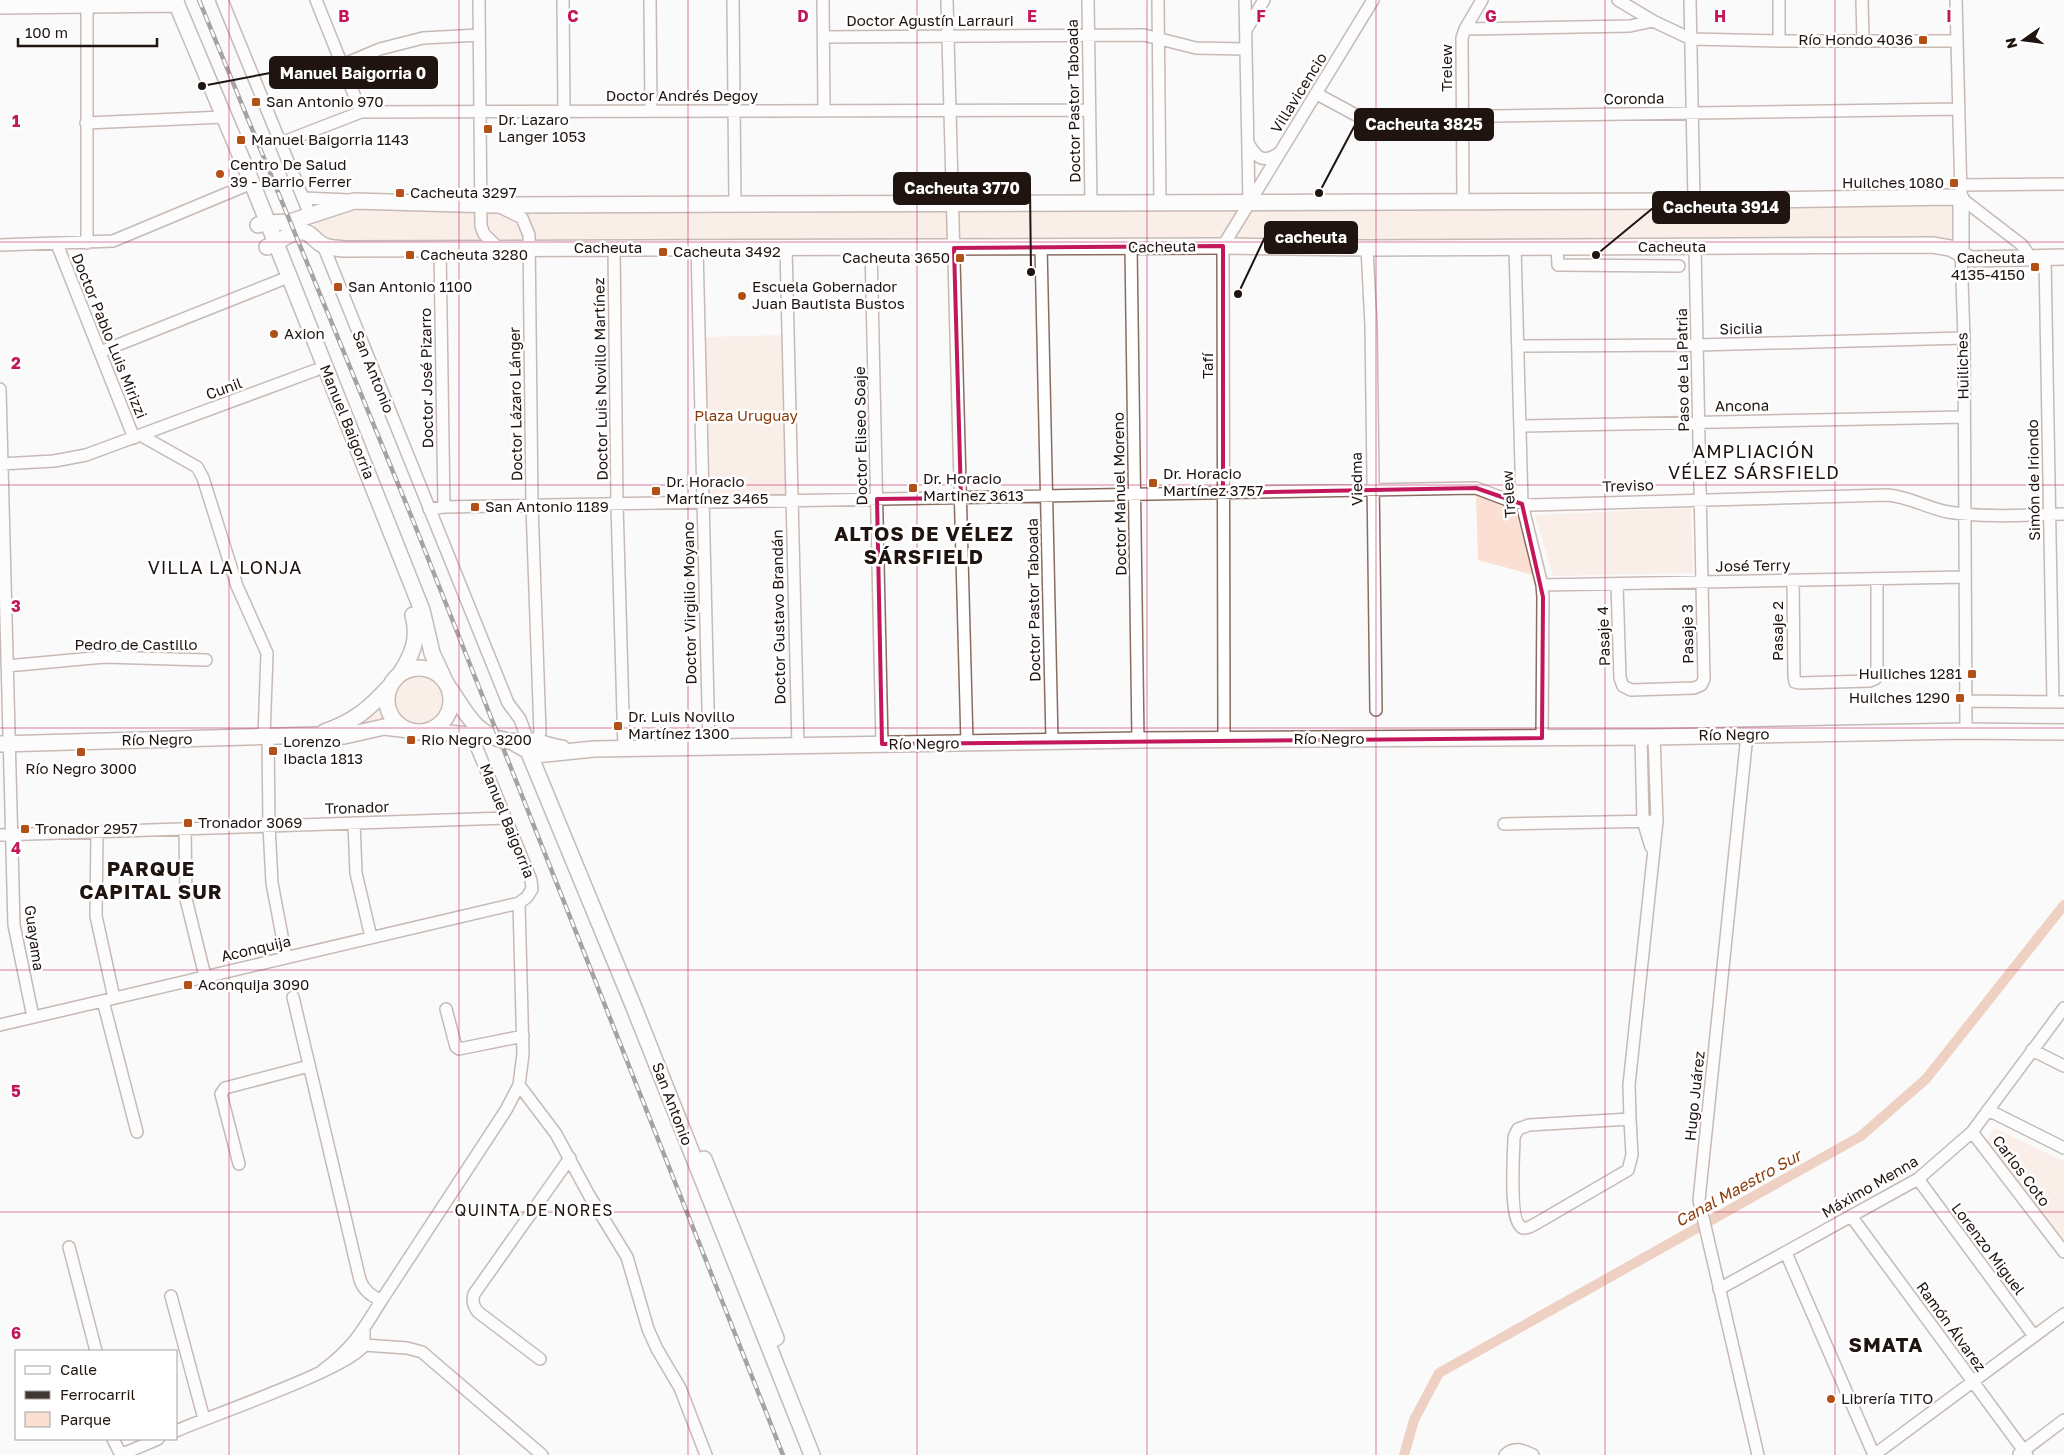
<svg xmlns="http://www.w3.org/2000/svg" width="2064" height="1455" viewBox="0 0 2064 1455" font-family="'Golos Text',sans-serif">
<rect width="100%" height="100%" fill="#fafafa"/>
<path fill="#fadfd2" d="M1961 198V252L323 245 310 215 344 203Z
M784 335 787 496 707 497 704 337Z
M1476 493 1516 512 1533 575 1478 560Z
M1691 508 1693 573 1553 576 1535 515Z
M396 700a23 23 0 1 1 46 0a23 23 0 1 1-46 0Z
M378 708 385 723 346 730Z
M1994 1128 2064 1161V1246L1986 1141Z"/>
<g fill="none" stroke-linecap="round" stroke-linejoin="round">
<path stroke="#e29f80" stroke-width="10" d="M1404 1455 1414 1420 1439 1373 1861 1136 1926 1079 2064 905"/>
<g stroke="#8a6d60" stroke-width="14">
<path id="street" d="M87 0V243
M222 0 310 215
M316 0 361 112
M479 0 481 226 484 234 499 249
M563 0 564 111
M650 0 651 111
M733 0 735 203
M823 0 824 111
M947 0 967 743
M1088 0 1091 202
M1158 0 1160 202
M1245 0 1249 202
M1618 0 1653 21 1691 39 1779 41H1957
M1690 0 1694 201
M1779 0V41
M1862 0 1863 41
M1956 0 1961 198 2022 245 2031 258
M1465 29 1630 26 1653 21
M1246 30 1264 0
M824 37 1144 35 1196 48 1245 49
M342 65 380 49 423 38 479 35
M1317 94 1354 114 1367 118 1958 109
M86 123 224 117
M281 143 361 112 1089 110
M1248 143C1257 158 1263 164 1279 153
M1961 185 2064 184
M303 198 349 200
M1463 202 1462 38 1465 29 1482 0
M500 207 522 218 529 235 532 506 540 732 537 742
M57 244 134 438
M0 245 113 241 252 183
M323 245 508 703 520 719 528 741
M1041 247 1052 741
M1131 247 1138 740
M1515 247 1522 504 1542 585 1543 597 1542 738
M1557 247 1558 265 1679 266
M614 248 617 504 624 749
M697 248 709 747
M786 248 798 746
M871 248 882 744
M1367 248 1371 325 1376 710
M440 249 444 507
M1961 252 1964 338 1966 731
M2045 258 2053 702
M1519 346 1697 345 1964 338
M100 352 281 280
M0 389 14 925 33 1017
M1521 426 1964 417
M142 436 197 467 203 478 237 586 267 653 264 737
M0 464 54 461 86 455 316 370
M429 509 444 507 1476 488 1513 502 1532 505 1888 495C1910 497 1927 508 1948 512 1985 518 2026 515 2064 514
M1793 580 1794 676 1795 682 1800 683 1870 681 1875 679 1877 675V579
M1542 585 1965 577
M1617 585 1620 678 1623 686 1631 690 1694 688 1701 685 1704 679 1695 247
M7 666 104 657 206 660
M1966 701 2064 702
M1747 735 1699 1200 1758 1455
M268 737 269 826 272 883 286 957
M1641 737 1643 821 1651 847
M1224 739 1223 246 1373 0
M354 823 356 873 371 937
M1504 824 1657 821
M185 829 186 899 205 976
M97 832 96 916 114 998
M0 835 506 818
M293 997 360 1280C364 1291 371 1295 381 1301
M103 1001 137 1132
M446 1009 456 1047 459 1049 523 1036
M0 1025 519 903 527 897 532 889 531 880 472 736
M2032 1050 2064 1066
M519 1085 556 1134 589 1195 627 1257 648 1329 657 1349 680 1388 706 1455
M1988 1110 2064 1148
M1630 1119 1632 1155 1628 1170 1537 1223C1533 1225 1528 1229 1523 1228 1508 1223 1514 1152 1514 1137L1518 1129 1529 1125 1630 1119 1629 1085 1657 821 1654 737
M1972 1132 2064 1252
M239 1164 221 1094 225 1088 309 1066
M1918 1179 2034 1336
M1851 1216 2027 1455
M69 1247 96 1351
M1786 1253 1874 1455
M1719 1289 1918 1179 1972 1132 2064 1008
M171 1296 204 1419
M364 1345 407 1348 422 1352 542 1455
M540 1359 478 1312C473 1306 472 1301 474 1294L570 1158
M322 1371C352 1349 362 1332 381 1301L506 1110 519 1085 523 1054 519 903
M176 1431C207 1417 353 1367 364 1345V1331
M113 1439 119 1451 125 1453 158 1439
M2019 1454 2064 1420
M1505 1455C1514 1446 1523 1450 1533 1455
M1874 1455 2064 1314"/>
</g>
<g stroke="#8a6d60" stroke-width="18">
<path id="secondary" d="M175 0 252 183 422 610 432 653 444 679
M0 6 177 4
M258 225 264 223 290 222 354 201 494 205 1694 201 1951 197 1961 198V252
M267 247C277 244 285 235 295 233 312 228 312 241 325 246 331 248 338 248 344 249L1223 246 1367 248 1932 245 1950 248 1971 259 2064 257
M387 700a32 32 0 1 1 64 0a32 32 0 1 1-64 0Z
M400 674C413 654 419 638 413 615
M450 689C466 713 476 736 508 741 516 742 524 740 532 741 542 742 551 747 562 748
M426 731 492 737
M324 732C354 722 369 709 390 686
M511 741 535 755 594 749 1138 740 1654 737 1966 731 2064 732
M0 744 315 735 344 736 384 727 409 730
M529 753 633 1005 812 1455
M704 1159 776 1338"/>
</g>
<use href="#street" stroke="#fff" stroke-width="11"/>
<use href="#secondary" stroke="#fff" stroke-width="15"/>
<g stroke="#413833" stroke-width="4.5">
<path id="rail" d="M199 0 412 518 783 1455"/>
</g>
<use href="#rail" stroke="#fff" stroke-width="2.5" stroke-dasharray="8" stroke-linecap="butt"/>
</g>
<path d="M0 0H2064V1455H0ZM1223 246V493L1476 488 1522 504 1543 597 1542 738 882 744 877 499 961 498 954 248Z" fill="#fafafa" fill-opacity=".55" fill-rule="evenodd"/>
<path fill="none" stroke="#c2185b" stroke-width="4" stroke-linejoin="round" d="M1223 246V493L1476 488 1522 504 1543 597 1542 738 882 744 877 499 961 498 954 248Z"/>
<path fill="none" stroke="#c2185b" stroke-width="1" stroke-opacity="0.55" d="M229 0V1455M459 0V1455M688 0V1455M917 0V1455M1147 0V1455M1376 0V1455M1605 0V1455M1835 0V1455M0 242H2064M0 485H2064M0 728H2064M0 970H2064M0 1212H2064"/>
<g fill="#b25016" stroke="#fff" stroke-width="2">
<rect x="1918" y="35" width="10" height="10" rx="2.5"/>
<rect x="251" y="97" width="10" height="10" rx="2.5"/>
<rect x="483" y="124" width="10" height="10" rx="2.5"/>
<rect x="236" y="135" width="10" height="10" rx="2.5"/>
<circle cx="220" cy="174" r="5"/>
<rect x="1949" y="178" width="10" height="10" rx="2.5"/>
<rect x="395" y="188" width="10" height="10" rx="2.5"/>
<rect x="658" y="247" width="10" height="10" rx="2.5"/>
<rect x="405" y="250" width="10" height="10" rx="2.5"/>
<rect x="955" y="253" width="10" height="10" rx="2.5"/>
<rect x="2030" y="262" width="10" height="10" rx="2.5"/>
<rect x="333" y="282" width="10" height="10" rx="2.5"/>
<circle cx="742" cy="296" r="5"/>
<circle cx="274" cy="334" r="5"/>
<rect x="1148" y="478" width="10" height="10" rx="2.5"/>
<rect x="908" y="483" width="10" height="10" rx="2.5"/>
<rect x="651" y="486" width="10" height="10" rx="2.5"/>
<rect x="470" y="502" width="10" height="10" rx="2.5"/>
<rect x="1967" y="669" width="10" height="10" rx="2.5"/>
<rect x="1955" y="693" width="10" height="10" rx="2.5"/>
<rect x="613" y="721" width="10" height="10" rx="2.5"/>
<rect x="406" y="735" width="10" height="10" rx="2.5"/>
<rect x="268" y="746" width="10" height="10" rx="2.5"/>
<rect x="76" y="747" width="10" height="10" rx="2.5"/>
<rect x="183" y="818" width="10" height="10" rx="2.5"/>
<rect x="20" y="824" width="10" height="10" rx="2.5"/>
<rect x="183" y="980" width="10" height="10" rx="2.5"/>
<circle cx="1831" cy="1399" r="5"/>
</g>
<g text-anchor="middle" stroke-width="5" stroke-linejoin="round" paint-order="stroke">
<g font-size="15" fill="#1f140f" stroke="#fff">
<text x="930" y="26">Doctor Agustín Larrauri</text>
<text transform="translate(1447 68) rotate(-90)" y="5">Trelew</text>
<text transform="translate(1299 93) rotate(-58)" y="5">Villavicencio</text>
<text x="682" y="101">Doctor Andrés Degoy</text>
<text transform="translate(1634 99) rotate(-1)" y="5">Coronda</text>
<text transform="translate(1074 101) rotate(-91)" y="5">Doctor Pastor Taboada</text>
<text transform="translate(1162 247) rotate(-1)" y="5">Cacheuta</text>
<text x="1672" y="252">Cacheuta</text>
<text x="608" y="253">Cacheuta</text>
<text transform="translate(1741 329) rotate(-1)" y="5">Sicilia</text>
<text transform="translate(109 336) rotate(68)" y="5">Doctor Pablo Luis Mirizzi</text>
<text transform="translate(1208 366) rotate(-90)" y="5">Tafí</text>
<text transform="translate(1963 366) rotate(-91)" y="5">Huiliches</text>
<text transform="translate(1683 370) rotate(-91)" y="5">Paso de La Patria</text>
<text transform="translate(373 372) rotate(68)" y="5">San Antonio</text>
<text transform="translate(427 378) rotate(-91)" y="5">Doctor José Pizarro</text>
<text transform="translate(601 379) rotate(-91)" y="5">Doctor Luis Novillo Martínez</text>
<text transform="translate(224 389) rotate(-20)" y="5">Cunil</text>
<text transform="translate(516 404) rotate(-91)" y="5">Doctor Lázaro Lánger</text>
<text transform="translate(1742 406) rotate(-1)" y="5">Ancona</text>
<text transform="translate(347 422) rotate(68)" y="5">Manuel Baigorria</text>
<text transform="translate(861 436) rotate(-91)" y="5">Doctor Eliseo Soaje</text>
<text transform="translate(1357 479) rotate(-91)" y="5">Viedma</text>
<text transform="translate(2034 480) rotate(-91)" y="5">Simón de Iriondo</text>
<text transform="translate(1628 486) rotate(-2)" y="5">Treviso</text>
<text transform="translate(1120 494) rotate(-91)" y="5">Doctor Manuel Moreno</text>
<text transform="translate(1509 494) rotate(-94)" y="5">Trelew</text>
<text transform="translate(1753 566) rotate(-1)" y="5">José Terry</text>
<text transform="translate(1034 600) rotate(-91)" y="5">Doctor Pastor Taboada</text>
<text transform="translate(690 603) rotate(-91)" y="5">Doctor Virgilio Moyano</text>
<text transform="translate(779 617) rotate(-91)" y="5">Doctor Gustavo Brandán</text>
<text transform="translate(1778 631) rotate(-90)" y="5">Pasaje 2</text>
<text transform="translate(1688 634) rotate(-91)" y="5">Pasaje 3</text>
<text transform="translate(1604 636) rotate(-92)" y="5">Pasaje 4</text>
<text x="136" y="650">Pedro de Castillo</text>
<text transform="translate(1734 735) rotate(-1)" y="5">Río Negro</text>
<text x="1329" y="744">Río Negro</text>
<text transform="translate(157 740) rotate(-1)" y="5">Río Negro</text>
<text transform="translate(924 744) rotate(-1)" y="5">Río Negro</text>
<text transform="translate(357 808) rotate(-2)" y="5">Tronador</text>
<text transform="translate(507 821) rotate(68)" y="5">Manuel Baigorria</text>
<text transform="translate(34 938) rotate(82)" y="5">Guayama</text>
<text transform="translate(256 949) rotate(-13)" y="5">Aconquija</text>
<text transform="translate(1695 1096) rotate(-84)" y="5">Hugo Juárez</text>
<text transform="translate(672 1104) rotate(69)" y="5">San Antonio</text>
<text transform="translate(2021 1171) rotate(53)" y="5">Carlos Coto</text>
<text transform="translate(1870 1187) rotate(-30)" y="5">Máximo Menna</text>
<text transform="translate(1988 1249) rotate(53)" y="5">Lorenzo Miguel</text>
<text transform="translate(1951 1327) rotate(54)" y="5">Ramón Álvarez</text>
</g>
<g font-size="15" fill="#1f140f" stroke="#fff" text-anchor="start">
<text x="1913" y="45" text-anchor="end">Río Hondo 4036</text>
<text x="266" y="107">San Antonio 970</text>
<text x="498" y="125">Dr. Lazaro<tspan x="498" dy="17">Langer 1053</tspan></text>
<text x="251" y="145">Manuel Baigorria 1143</text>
<text x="230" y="170">Centro De Salud<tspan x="230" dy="17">39 - Barrio Ferrer</tspan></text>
<text x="1944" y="188" text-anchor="end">Huilches 1080</text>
<text x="410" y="198">Cacheuta 3297</text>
<text x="673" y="257">Cacheuta 3492</text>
<text x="420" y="260">Cacheuta 3280</text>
<text x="950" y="263" text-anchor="end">Cacheuta 3650</text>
<text x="2025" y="263" text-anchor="end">Cacheuta<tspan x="2025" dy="17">4135-4150</tspan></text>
<text x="348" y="292">San Antonio 1100</text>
<text x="752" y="292">Escuela Gobernador<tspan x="752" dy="17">Juan Bautista Bustos</tspan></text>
<text x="284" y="339">Axion</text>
<text x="1163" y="479">Dr. Horacio<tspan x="1163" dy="17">Martínez 3757</tspan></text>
<text x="923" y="484">Dr. Horacio<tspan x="923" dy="17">Martinez 3613</tspan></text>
<text x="666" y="487">Dr. Horacio<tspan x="666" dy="17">Martínez 3465</tspan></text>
<text x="485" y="512">San Antonio 1189</text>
<text x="1962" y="679" text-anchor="end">Huiliches 1281</text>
<text x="1950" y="703" text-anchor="end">Huilches 1290</text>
<text x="628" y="722">Dr. Luis Novillo<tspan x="628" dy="17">Martínez 1300</tspan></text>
<text x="421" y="745">Rio Negro 3200</text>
<text x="283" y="747">Lorenzo<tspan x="283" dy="17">Ibacla 1813</tspan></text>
<text x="81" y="774" text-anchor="middle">Río Negro 3000</text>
<text x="198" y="828">Tronador 3069</text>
<text x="35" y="834">Tronador 2957</text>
<text x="198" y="990">Aconquija 3090</text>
<text x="1841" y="1404">Librería TITO</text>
</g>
<g font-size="15" fill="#883908" stroke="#fff">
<text x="746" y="421">Plaza Uruguay</text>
</g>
<g font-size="16" font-style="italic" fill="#8b3c0d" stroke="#fff">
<text transform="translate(1738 1188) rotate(-29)" y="6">Canal Maestro Sur</text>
</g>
<g font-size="16" letter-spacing="1" fill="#1f140f" stroke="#fff">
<text x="534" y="1216">QUINTA DE NORES</text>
</g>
<g font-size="18" letter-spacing="1" fill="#1f140f" stroke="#fff">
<text x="1754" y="458">AMPLIACIÓN<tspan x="1754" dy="21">VÉLEZ SÁRSFIELD</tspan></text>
<text x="225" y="574">VILLA LA LONJA</text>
</g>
<g font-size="20" font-weight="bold" letter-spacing="1" fill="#1f140f" stroke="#fff">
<text x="924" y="541">ALTOS DE VÉLEZ<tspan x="924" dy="23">SÁRSFIELD</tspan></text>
<text x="151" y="876">PARQUE<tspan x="151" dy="23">CAPITAL SUR</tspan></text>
<text x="1886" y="1352">SMATA</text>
</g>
</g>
<g font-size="16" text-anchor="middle" font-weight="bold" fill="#c2185b" stroke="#fff" stroke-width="5" stroke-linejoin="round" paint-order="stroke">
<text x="344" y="22">B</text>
<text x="573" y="22">C</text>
<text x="803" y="22">D</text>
<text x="1032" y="22">E</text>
<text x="1261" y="22">F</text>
<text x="1491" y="22">G</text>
<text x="1720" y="22">H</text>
<text x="1949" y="22">I</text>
<text x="16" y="127">1</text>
<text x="16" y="369">2</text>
<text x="16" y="612">3</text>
<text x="16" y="854">4</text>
<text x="16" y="1097">5</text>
<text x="16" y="1339">6</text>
</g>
<path fill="none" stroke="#1f140f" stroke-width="2" d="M202 86L270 73M1319 193L1355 125M1031 272L1030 189M1596 255L1653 208M1238 294L1265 237"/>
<g fill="#1f140f" stroke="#fff" stroke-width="2">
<circle cx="202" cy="86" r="5"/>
<circle cx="1319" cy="193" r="5"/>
<circle cx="1031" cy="272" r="5"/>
<circle cx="1596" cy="255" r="5"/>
<circle cx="1238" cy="294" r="5"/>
</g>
<g fill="#1f140f" stroke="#1f140f" stroke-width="2">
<rect x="270" y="57" width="167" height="31" rx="5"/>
<rect x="1355" y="109" width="138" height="31" rx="5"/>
<rect x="894" y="173" width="136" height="31" rx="5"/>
<rect x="1653" y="192" width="136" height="31" rx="5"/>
<rect x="1265" y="222" width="92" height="31" rx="5"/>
</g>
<g font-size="16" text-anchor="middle" font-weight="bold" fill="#fff">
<text x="353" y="79">Manuel Baigorria 0</text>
<text x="1424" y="130">Cacheuta 3825</text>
<text x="962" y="194">Cacheuta 3770</text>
<text x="1721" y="213">Cacheuta 3914</text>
<text x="1311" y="243">cacheuta</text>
</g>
<rect x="15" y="1350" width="162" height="90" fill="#ffffff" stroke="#a5a19f"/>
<rect x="25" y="1366" width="25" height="8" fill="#ffffff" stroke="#a5a19f"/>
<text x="60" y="1375" font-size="15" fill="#1f140f">Calle</text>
<rect x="25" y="1391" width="25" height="8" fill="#413833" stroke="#a5a19f"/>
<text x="60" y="1400" font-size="15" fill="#1f140f">Ferrocarril</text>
<rect x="25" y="1412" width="25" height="15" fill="#fadfd2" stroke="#a5a19f"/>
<text x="60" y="1425" font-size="15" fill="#1f140f">Parque</text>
<g transform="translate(2024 40) rotate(256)" stroke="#ffffff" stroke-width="4" paint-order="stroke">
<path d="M0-4L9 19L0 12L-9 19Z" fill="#1f140f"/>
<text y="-8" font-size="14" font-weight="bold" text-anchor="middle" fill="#1f140f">N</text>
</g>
<path d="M18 38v8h139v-8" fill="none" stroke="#1f140f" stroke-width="2.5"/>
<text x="25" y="38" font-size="15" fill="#1f140f" stroke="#ffffff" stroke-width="4" paint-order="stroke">100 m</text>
</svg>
